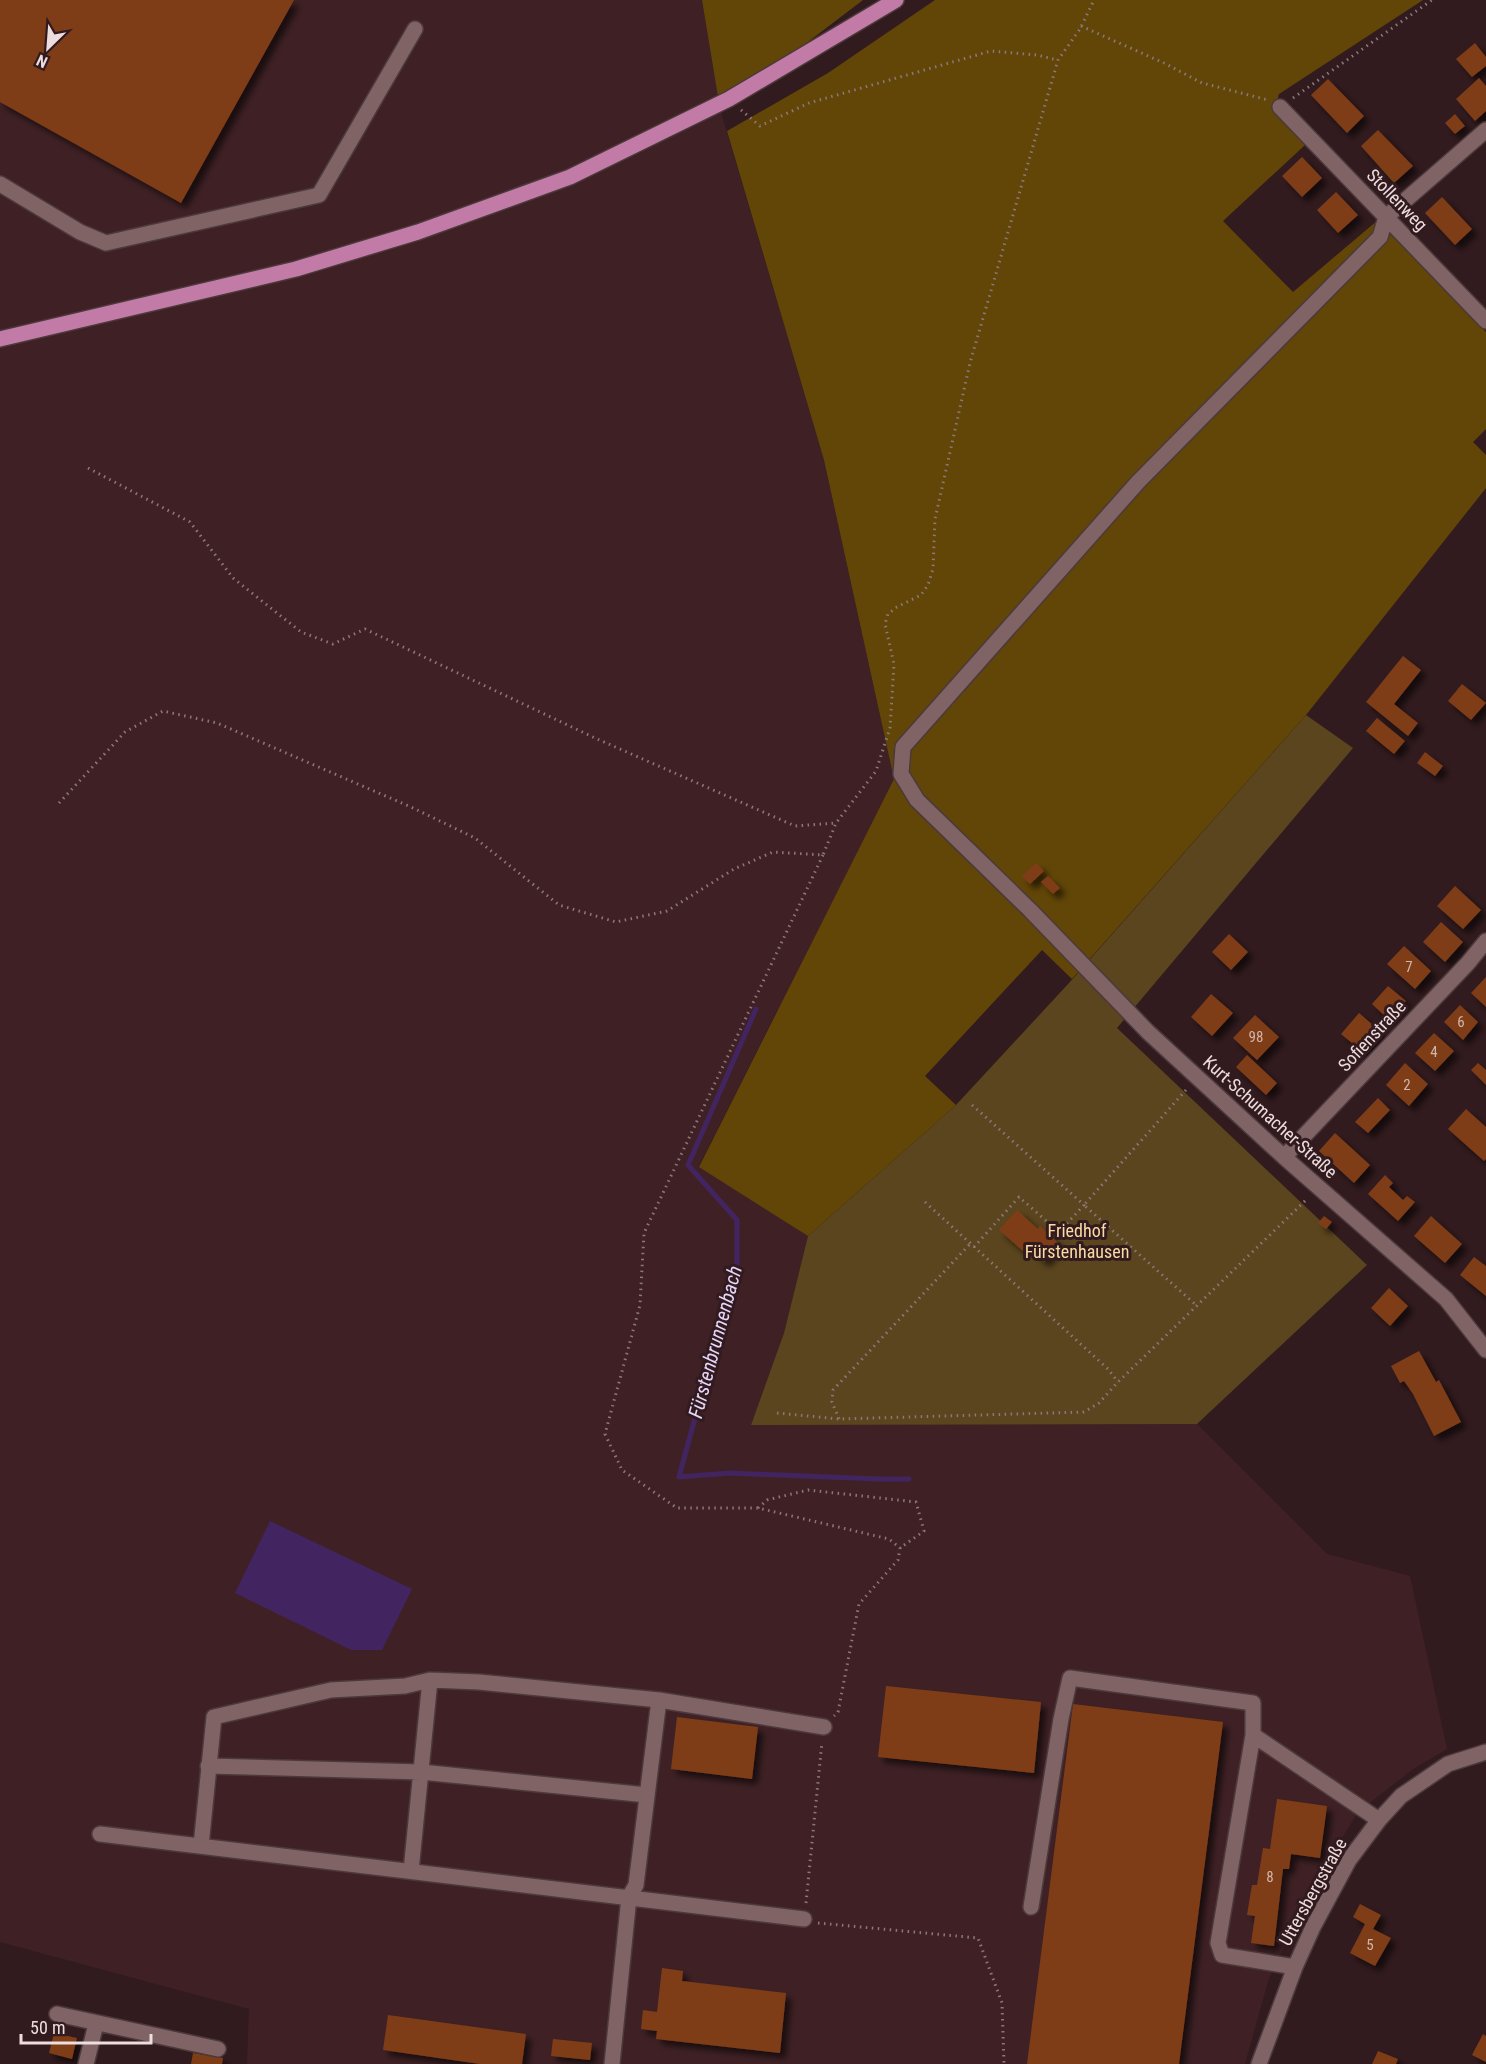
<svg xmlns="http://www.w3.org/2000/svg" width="1486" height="2064" viewBox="0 0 1486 2064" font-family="'Roboto Condensed',sans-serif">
<defs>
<filter id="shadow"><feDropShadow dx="5.5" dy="5.5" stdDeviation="3" flood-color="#0009"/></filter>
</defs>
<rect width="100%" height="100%" fill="#321b1e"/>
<path fill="#3f2125" d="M0 0H702L720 109 824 460 894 779 699 1166 808 1236 784 1333 751 1425 1197 1424 1327 1554 1410 1576 1447 1749 1413 1769 1358 1812 1323 1869 1269 1978 1245 2064H247L249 2009 0 1942Z"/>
<path fill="#5a451e" d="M1306 715 1353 748 1117 1028 1367 1265 1197 1424 751 1425 784 1333 808 1236 956 1105 1069 983Z"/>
<path fill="#624608" d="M702 0H863L720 109Z
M935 0H1423L1279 94 1274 113 1305 145 1223 221 1293 292 1378 220 1486 332V429L1473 442 1486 455V488L1306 715 1072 979 1042 950 925 1076 956 1105 808 1236 699 1167 894 779 824 460 727 131 828 73Z"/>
<path fill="#422560" d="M270 1521 412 1589 382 1650H351L235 1593Z"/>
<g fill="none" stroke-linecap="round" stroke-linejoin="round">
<path stroke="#422560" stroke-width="5" d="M756 1009 688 1165 737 1220V1263L679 1477 730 1473 878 1479H909"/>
</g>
<path fill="#7e3d19" filter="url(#shadow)" d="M0 0H294L181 203 0 102Z
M1475 43 1486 57V66L1472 77 1456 59Z
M1479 78 1486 86V111L1475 121 1456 99Z
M1328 79 1364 116 1347 133 1311 95Z
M1455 114 1465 126 1455 134 1445 123Z
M1378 130 1413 166 1394 183 1361 146Z
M1302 157 1322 178 1302 197 1282 176Z
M1336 192 1358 215 1338 233 1317 210Z
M1442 197 1472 229 1455 245 1425 213Z
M1403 656 1421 670 1394 704 1418 723 1408 736 1366 702Z
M1462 684 1486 703 1471 720 1448 701Z
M1377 718 1405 741 1394 754 1366 731Z
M1425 752 1443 766 1435 776 1417 763Z
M1036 863 1044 871 1030 884 1022 876Z
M1048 876 1060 888 1053 894 1041 882Z
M1455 886 1481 910 1463 929 1437 906Z
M1441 922 1463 942 1445 962 1423 942Z
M1229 934 1248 952 1231 970 1212 952Z
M1404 946 1431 971 1415 989 1387 964Z
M1486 977V1007L1471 993Z
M1388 986 1406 1001 1389 1020 1372 1004Z
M1211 994 1233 1013 1212 1036 1191 1017Z
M1460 1005 1478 1022 1463 1040 1444 1022Z
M1359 1013 1381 1032 1364 1053 1341 1034Z
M1255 1015 1279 1037 1257 1060 1233 1038Z
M1434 1033 1454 1051 1435 1071 1415 1053Z
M1247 1055 1277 1083 1266 1095 1236 1067Z
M1405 1063 1428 1084 1409 1106 1386 1085Z
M1478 1063 1486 1070V1085L1471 1070Z
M1378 1098 1390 1110 1368 1133 1355 1122Z
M1466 1109 1486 1127V1159L1484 1161 1448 1129Z
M1335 1133 1370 1165 1354 1183 1319 1151Z
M1385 1175 1393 1183 1389 1187 1403 1200 1407 1196 1415 1202 1398 1221 1368 1194Z
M1017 1210 1038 1229 1040 1226 1060 1245 1044 1262 1027 1246 1023 1251 999 1230Z
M1324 1216 1332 1222 1326 1229 1318 1223Z
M1431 1216 1462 1244 1445 1263 1414 1236Z
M1474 1257 1486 1266V1296L1460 1275Z
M1389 1288 1408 1306 1390 1326 1371 1308Z
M1419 1351 1436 1382 1439 1380 1461 1422 1434 1436 1413 1394 1404 1381 1400 1383 1391 1366Z
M886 1686 1041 1702 1034 1773 878 1757Z
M1073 1704 1223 1722 1179 2064H1027Z
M677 1717 758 1727 752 1779 671 1769Z
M1277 1799 1327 1806 1320 1858 1291 1854 1289 1869H1283L1274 1946 1251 1943 1255 1916 1247 1915 1252 1885H1257L1263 1848 1270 1849Z
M1360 1904 1381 1915 1373 1929 1391 1938 1375 1966 1350 1953 1365 1924 1353 1917Z
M662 1968 683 1971 682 1981 786 1993 780 2053 656 2039 657 2031 641 2029 643 2010 657 2012Z
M388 2015 526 2034 522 2064H480L383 2050Z
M54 2033 77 2038 72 2059 49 2053Z
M1483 2034 1486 2036V2062L1472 2055Z
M553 2039 592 2043 590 2060 551 2056Z
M1378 2051 1398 2059 1396 2064H1372Z
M193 2053 223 2058 222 2064H191Z"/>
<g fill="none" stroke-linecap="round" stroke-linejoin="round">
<g stroke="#4c393b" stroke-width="18">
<path id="minor" d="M1280 107 1486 321
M1486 130 1386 217 1380 237 1138 482 903 747 901 774 917 800 1030 910 1148 1032 1284 1157 1446 1299 1486 1350
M0 184 80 232 106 243 319 195 415 29
M1284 1157 1468 963 1486 941
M1253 1735 1218 1943 1222 1955 1295 1967
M208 1766 421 1772 647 1795
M100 1834 804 1919
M201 1846 214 1717 331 1690 405 1686 430 1680 479 1682 659 1700 824 1727
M411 1871 430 1680
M1031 1907 1061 1719 1070 1678 1253 1703V1735L1379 1820
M57 2014 218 2049
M86 2064 96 2024
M612 2064 629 1897 636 1885 659 1700
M1259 2064 1295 1967 1313 1927 1349 1860 1379 1820 1401 1796 1448 1764 1486 1752"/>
</g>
<g stroke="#4c393b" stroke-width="18">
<path id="major" d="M0 339 296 269 418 232 570 177 729 99 896 0"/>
</g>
<path stroke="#8c787a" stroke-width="3" stroke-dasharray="1.5 4.5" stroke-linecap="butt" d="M1081 26 1164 63 1202 83 1268 100
M1293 98 1432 0
M741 110 760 126 809 103 991 51 1037 55 1057 60
M88 468 190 522 233 578 301 632 333 644 365 629 595 738 795 826 836 823
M59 803 125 732 163 711 217 723 411 807 475 838 559 905 616 922 667 911 734 869 773 852 823 855 836 823 876 771 890 728 894 664 885 624 888 614 897 607 921 595 928 585 933 569 935 519 970 363 1058 60 1080 29 1094 0
M823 855 644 1233 640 1305 605 1434 622 1470 677 1508H758L889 1539 900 1548 898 1560 859 1604 838 1712 834 1716
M1186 1090 1084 1205 1197 1306
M972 1105 1084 1205 1059 1232 1019 1197 974 1247
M925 1202 1108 1369 1118 1382
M777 1413 839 1419 1084 1412 1099 1403 1118 1382 1307 1199
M839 1419 832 1402 833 1390 970 1244
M758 1508 767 1500 808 1490 916 1502 924 1531 900 1548
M806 1903 822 1742
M818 1923 978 1938 1002 2003 1004 2064"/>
<use href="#minor" stroke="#7f6365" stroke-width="15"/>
<use href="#major" stroke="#c27ba6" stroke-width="15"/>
</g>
<g text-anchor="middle" stroke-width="6" stroke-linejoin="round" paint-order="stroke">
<g font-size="15" fill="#d2b5ad">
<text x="1409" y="972">7</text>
<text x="1461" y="1027">6</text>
<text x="1256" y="1042">98</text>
<text x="1434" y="1057">4</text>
<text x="1407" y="1090">2</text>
<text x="1270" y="1882">8</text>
<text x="1370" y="1950">5</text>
</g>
<g font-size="18" fill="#eeddde" stroke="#321b1e">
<text transform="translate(1397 200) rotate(46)" y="6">Stollenweg</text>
<text transform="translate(1372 1036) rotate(-47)" y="6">Sofienstraße</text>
<text transform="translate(1270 1117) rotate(42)" y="6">Kurt-Schumacher-Straße</text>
<text transform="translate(1313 1892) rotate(-61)" y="6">Uttersbergstraße</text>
</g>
<g font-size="18" fill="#fbdba4" stroke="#321b1e">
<text x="1077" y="1237">Friedhof<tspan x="1077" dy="21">Fürstenhausen</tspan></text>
</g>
<g font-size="20" font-style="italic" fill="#e6d6fb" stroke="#321b1e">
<text transform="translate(715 1342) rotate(-75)" y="7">Fürstenbrunnenbach</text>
</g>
</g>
<g transform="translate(48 48) rotate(205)" stroke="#321b1e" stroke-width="4.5" paint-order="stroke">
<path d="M0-4.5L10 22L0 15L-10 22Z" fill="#eeddde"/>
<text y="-9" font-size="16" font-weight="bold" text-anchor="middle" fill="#eeddde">N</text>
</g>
<path d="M21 2034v9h130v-9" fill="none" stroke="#eeddde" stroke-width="3"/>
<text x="30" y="2034" font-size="18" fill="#eeddde" stroke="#321b1e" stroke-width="4.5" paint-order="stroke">50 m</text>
</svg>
